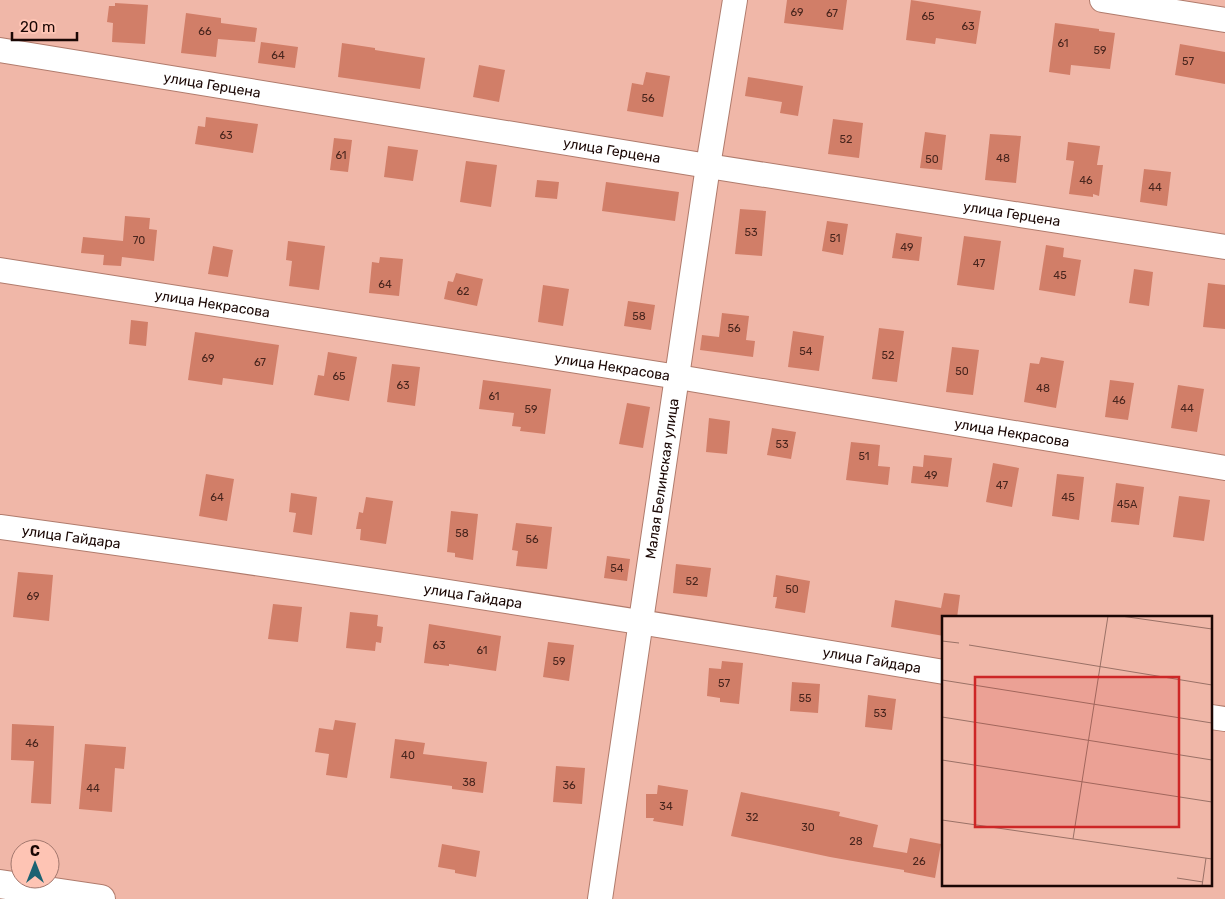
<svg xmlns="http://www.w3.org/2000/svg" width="1225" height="899" viewBox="0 0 1225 899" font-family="Rubik,sans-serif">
<rect width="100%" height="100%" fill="#f0b7a8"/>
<path fill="#d17e68" d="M787 0H847L843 30 784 23Z
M911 0 981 11 976 44 936 38 935 44 906 40Z
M115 3 148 5 145 44 112 42 113 23 107 22 109 6H115Z
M186 13 221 18V23L257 28 255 42 218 39 216 57 181 53Z
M1055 23 1099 29V31L1115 33 1110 69 1071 65 1070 75 1049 72Z
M261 42 298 47 295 68 258 63Z
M342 43 375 48V50L425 58 420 89 338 77Z
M1180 44 1225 52V84L1175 75Z
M479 65 505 70 499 102 473 97Z
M646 72 670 76 663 117 627 111 632 83 643 85Z
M748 77 803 86 798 116 780 113 782 102 745 96Z
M206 117 258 124 253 153 195 144 198 126 205 127Z
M833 119 863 123 859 158 828 154Z
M925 132 946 135 942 170 920 168Z
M990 134 1021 136 1016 183 985 180Z
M334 138 352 140 348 172 330 170Z
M1068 142 1100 146 1097 165H1103L1099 196 1093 194V197L1069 194 1074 161 1066 160Z
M388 146 418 150 413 181 384 177Z
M466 161 497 165 491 207 460 202Z
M1144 169 1171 172 1167 206 1140 202Z
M537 180 559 182 557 199 535 197Z
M606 182 679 192 675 221 602 211Z
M740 209 766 211 762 256 735 254Z
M125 216 150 218 149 229 157 230 154 261 122 257 121 266 103 265 104 255 81 253 83 237 123 241Z
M827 221 848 224 843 255 822 251Z
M896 233 922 237 919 261 892 258Z
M964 236 1001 241 994 290 957 285Z
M288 241 325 246 319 290 289 286 292 261 286 260Z
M1046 245 1064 248 1063 257 1081 260 1075 296 1039 290Z
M213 246 233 250 228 277 208 274Z
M380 257 403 259 399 296 369 293 372 262 379 263Z
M1134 269 1153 272 1149 306 1129 303Z
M456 273 483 279 477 306 444 299 448 281 453 282Z
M1208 283 1225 285V329L1203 327Z
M543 285 569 289 563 326 538 322Z
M628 301 655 305 651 330 624 326Z
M722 313 749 316 746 340 755 341 753 357 700 350 702 335 719 337Z
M131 320 148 322 146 346 129 344Z
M879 328 904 331 897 382 872 379Z
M793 331 824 336 819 371 788 367Z
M195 332 279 345 273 385 223 378 222 385 188 380Z
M952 347 979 350 973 395 946 392Z
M328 352 357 357 349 401 314 395 318 375 324 376Z
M1041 357 1064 361 1056 408 1024 402 1030 363 1039 364Z
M392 364 420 367 415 406 387 402Z
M483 380 551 389 545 434 520 431 521 427 512 426 514 413 479 409Z
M1110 380 1134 383 1128 420 1105 417Z
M1178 385 1204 389 1197 432 1171 428Z
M627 403 650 407 643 448 619 444Z
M709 418 730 421 727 454 706 452Z
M772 428 796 432 791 459 767 455Z
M851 442 880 445 878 466 890 467 888 485 846 480Z
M924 455 952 458 948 487 911 483 913 466 923 467Z
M993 463 1019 468 1012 507 986 502Z
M206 474 234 479 227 521 199 516Z
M1057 474 1084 477 1079 520 1052 516Z
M1116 483 1144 487 1139 525 1111 522Z
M291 493 317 497 312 535 293 532 296 513 289 512Z
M1179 496 1210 500 1204 541 1173 537Z
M366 497 393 501 386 544 360 540 361 529H356L359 512 363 513Z
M451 511 478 514 473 560 455 557V553L447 552Z
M516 523 552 527 547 569 516 566 518 551 512 550Z
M607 556 630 559 627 581 604 578Z
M676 564 711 568 707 597 673 593Z
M18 572 53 575 49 621 13 617Z
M776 575 810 581 805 613 775 608 777 597H773Z
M944 593 960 595 957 618H944V636L891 627 895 600 941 608Z
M273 604 302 607 298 642 268 639Z
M350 612 378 615 377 626 383 627 381 643 376 642 375 651 346 648Z
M429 624 501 636 496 671 449 664V666L424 663Z
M548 642 574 645 569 681 543 677Z
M722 661 743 663 739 704 720 702V698L707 696 709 668 721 669Z
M792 682 820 684 818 713 790 711Z
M868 695 896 699 892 730 865 727Z
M335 720 356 723 347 778 326 775 329 754 315 752 319 728 333 730Z
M12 724 54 726 51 804 31 803 34 761 11 760Z
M395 739 425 743 423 754 487 762 483 793 452 789V786L390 778Z
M85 744 126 747 124 769 115 768 112 812 79 809Z
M556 766 585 768 582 804 553 802Z
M658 785 688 790 683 826 653 821 654 818H646V794H657Z
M741 792 840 812 839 816 878 825 873 847 907 853 910 838 941 844 935 878 904 872V870L830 857 731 836Z
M442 844 480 851 476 877 455 873V870L438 867Z"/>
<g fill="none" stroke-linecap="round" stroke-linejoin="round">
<g stroke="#b07b6c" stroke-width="26">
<g id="street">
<path d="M1102 0 1225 20"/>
<path id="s1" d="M0 50 708 166 1225 247"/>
<path id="s2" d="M0 270 678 377 1225 468"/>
<path id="s3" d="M0 527C315 570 630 619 944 672"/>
<path d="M1211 717 1225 719"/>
<path id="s4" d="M600 899 708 166 735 0"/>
</g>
</g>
<g stroke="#b07b6c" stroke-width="30">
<path id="secondary" d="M0 884 101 899"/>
</g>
<use href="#street" stroke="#fff" stroke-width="24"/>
<use href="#secondary" stroke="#fff" stroke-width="28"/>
</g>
<g text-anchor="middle" stroke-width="5" stroke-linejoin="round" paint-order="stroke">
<g font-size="11" fill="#48251d">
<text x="797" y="16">69</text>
<text x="832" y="17">67</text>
<text x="928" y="20">65</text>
<text x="968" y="30">63</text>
<text x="205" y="35">66</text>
<text x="1063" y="47">61</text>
<text x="1100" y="54">59</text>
<text x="278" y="59">64</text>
<text x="1188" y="65">57</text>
<text x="648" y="102">56</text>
<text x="226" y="139">63</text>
<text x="846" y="143">52</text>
<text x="341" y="159">61</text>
<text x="1003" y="162">48</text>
<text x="932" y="163">50</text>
<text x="1086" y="184">46</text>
<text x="1155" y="191">44</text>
<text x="751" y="236">53</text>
<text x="835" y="242">51</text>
<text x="139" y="244">70</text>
<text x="907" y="251">49</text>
<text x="979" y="267">47</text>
<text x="1060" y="279">45</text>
<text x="385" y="288">64</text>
<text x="463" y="295">62</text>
<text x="639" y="320">58</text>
<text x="734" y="332">56</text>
<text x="806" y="355">54</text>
<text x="888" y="359">52</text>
<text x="208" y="362">69</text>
<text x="260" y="366">67</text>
<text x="962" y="375">50</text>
<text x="339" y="380">65</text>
<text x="403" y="389">63</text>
<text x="1043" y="392">48</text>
<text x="494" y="400">61</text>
<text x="1119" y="404">46</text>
<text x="1187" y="412">44</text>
<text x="531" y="413">59</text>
<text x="782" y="448">53</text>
<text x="864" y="460">51</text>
<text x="931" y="479">49</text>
<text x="1002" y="489">47</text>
<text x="217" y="501">64</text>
<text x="1068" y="501">45</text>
<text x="1127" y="508">45А</text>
<text x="462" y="537">58</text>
<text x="532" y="543">56</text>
<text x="617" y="572">54</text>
<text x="692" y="585">52</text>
<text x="792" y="593">50</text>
<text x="33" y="600">69</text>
<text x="439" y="649">63</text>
<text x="482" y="654">61</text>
<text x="559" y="665">59</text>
<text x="724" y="687">57</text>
<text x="805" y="702">55</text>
<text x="880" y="717">53</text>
<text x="32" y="747">46</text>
<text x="408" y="759">40</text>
<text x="469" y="786">38</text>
<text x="569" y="789">36</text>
<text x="93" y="792">44</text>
<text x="666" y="810">34</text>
<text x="752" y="821">32</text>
<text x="808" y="831">30</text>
<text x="856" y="845">28</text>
<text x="919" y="865">26</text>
</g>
<g font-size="14" fill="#1a0704" stroke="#fec4b4">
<text dy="5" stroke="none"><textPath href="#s1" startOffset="215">улица Герцена</textPath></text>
<text dy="5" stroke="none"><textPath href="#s1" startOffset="620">улица Герцена</textPath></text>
<text dy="5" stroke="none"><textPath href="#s1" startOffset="1025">улица Герцена</textPath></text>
<text dy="5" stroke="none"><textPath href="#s2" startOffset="215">улица Некрасова</textPath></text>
<text dy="5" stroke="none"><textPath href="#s2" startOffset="620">улица Некрасова</textPath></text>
<text dy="5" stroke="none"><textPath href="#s2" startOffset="1025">улица Некрасова</textPath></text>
<text dy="5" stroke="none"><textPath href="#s4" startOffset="425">Малая Белинская улица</textPath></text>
<text dy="5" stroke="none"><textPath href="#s3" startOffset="72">улица Гайдара</textPath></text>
<text dy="5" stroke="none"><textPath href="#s3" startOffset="478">улица Гайдара</textPath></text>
<text dy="5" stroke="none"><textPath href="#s3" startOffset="882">улица Гайдара</textPath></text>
</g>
</g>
<g transform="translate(942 616)">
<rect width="270" height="270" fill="#f0b7a8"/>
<path fill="none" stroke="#9a7166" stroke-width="1" d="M179 0 270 13M0 25 17 27M27 29 270 69M0 64 270 107M0 101 270 144M0 144 270 186M0 204 270 243M131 223 166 0M235 262 261 266M260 270 264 242"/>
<path fill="#cd2626" fill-opacity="0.15" stroke="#cd2626" stroke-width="2.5" d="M33 61H237V211H33Z"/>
<rect width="270" height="270" fill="none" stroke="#1a0704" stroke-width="2.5"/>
</g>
<g transform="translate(35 864)"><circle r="24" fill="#fec4b4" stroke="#a3786e"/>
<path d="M0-4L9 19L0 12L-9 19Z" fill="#1b6272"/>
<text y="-8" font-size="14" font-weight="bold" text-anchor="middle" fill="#1a0704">С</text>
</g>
<path d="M12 32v8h65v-8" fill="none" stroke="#1a0704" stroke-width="2.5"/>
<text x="20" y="32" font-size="15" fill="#1a0704" stroke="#fec4b4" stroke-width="4" paint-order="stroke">20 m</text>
</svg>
